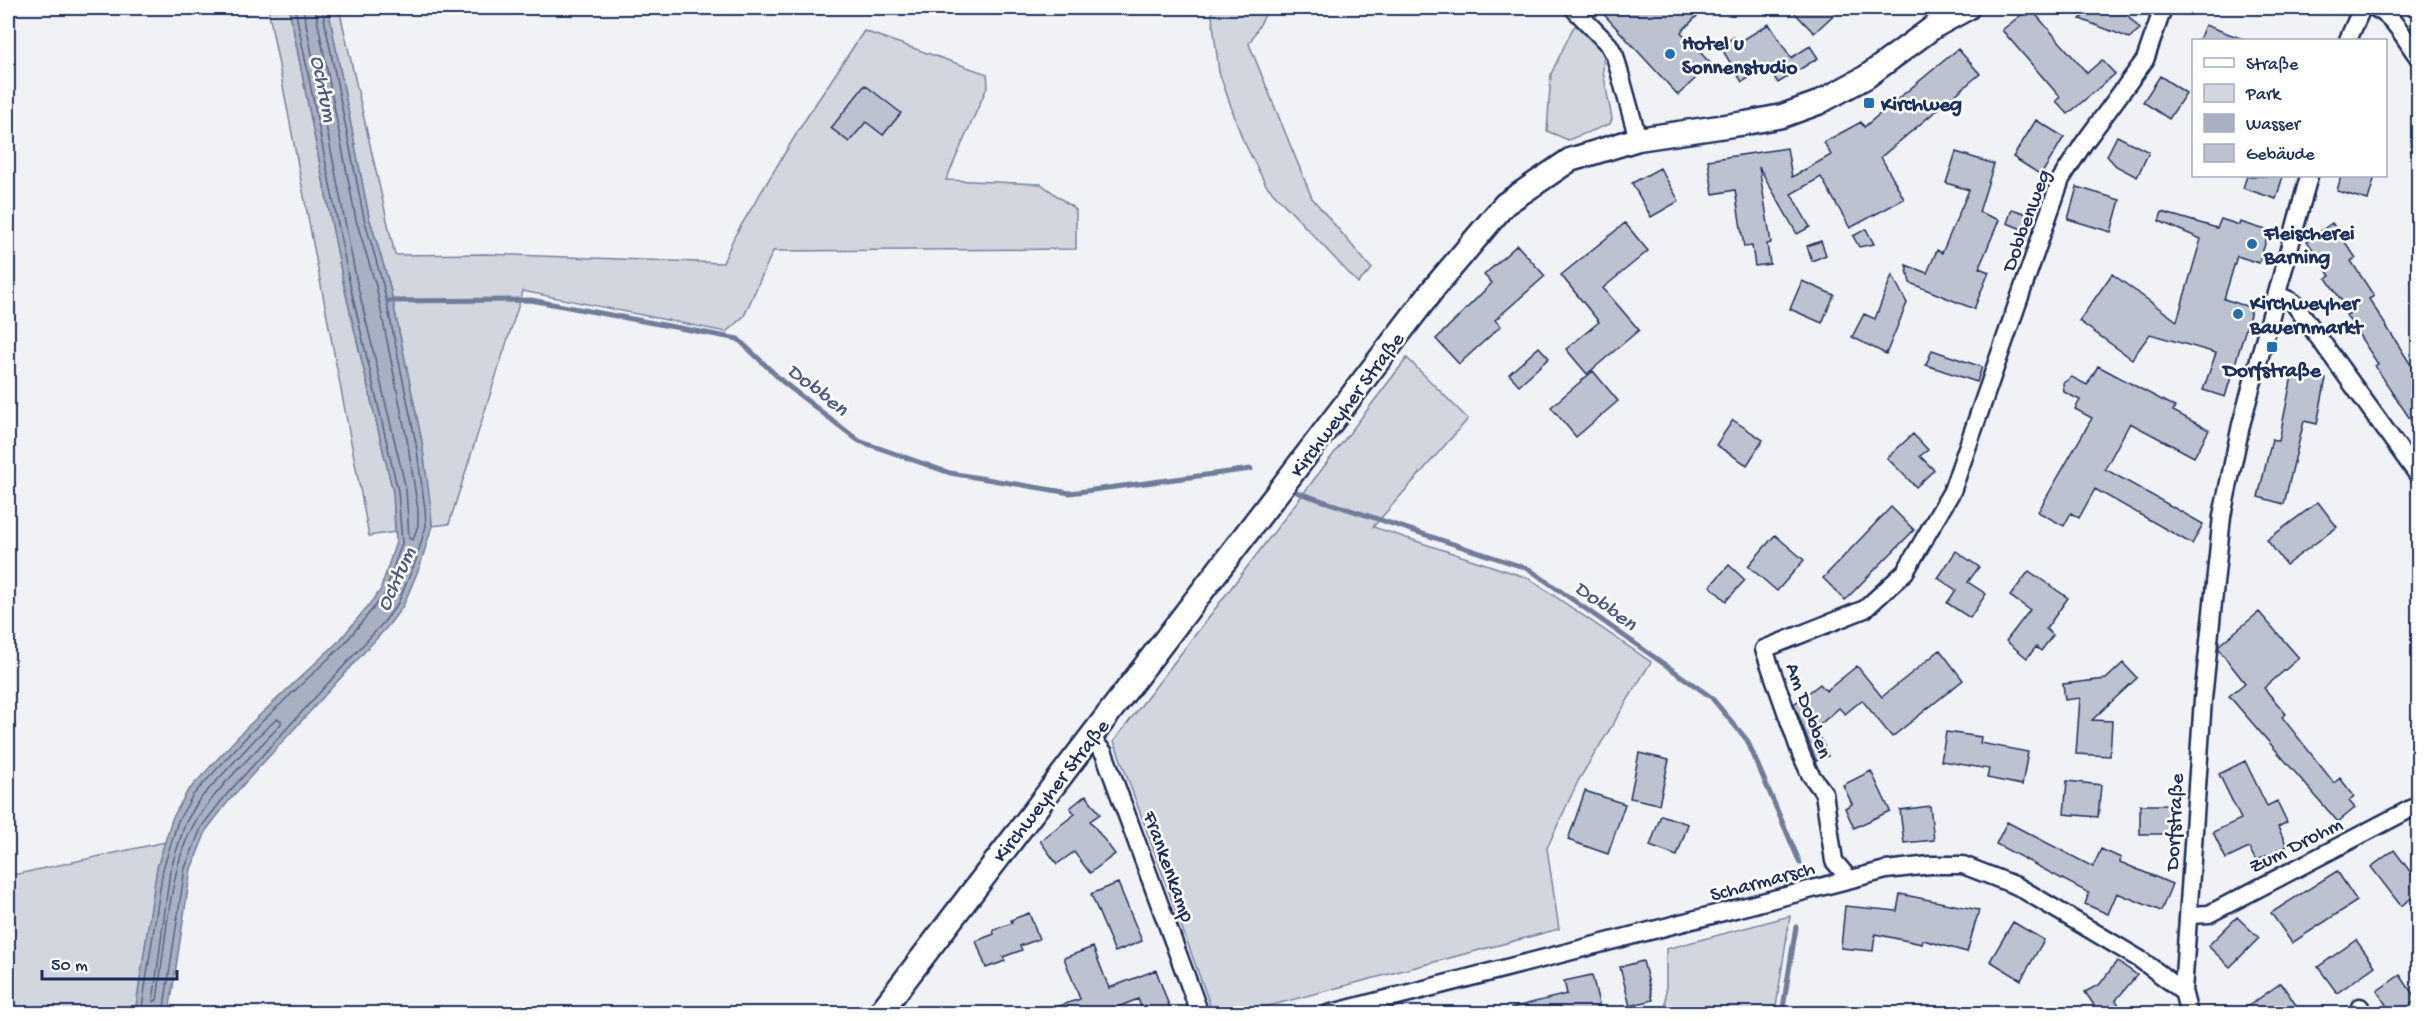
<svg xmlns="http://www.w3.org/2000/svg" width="2426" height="1021" viewBox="0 0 2426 1021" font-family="'Gochi Hand',sans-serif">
<rect width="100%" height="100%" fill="#f1f2f5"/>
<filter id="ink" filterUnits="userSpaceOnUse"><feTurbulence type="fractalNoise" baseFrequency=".0167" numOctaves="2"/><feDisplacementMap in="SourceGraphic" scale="12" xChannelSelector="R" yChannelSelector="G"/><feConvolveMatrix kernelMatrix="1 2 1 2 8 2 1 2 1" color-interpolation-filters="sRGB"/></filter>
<g filter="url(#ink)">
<path fill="#d2d6df" stroke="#76829e" stroke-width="1.5" d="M268 8H289L344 286 393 492 395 532 369 536Z
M328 8H339L395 255 486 254 723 263 734 237 803 123 864 31 987 74 988 85 946 180 1041 184 1076 210V249L773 251 744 316 726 332 523 291 449 524 432 526 422 442 389 283 369 217Z
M1211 8H1269L1249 44 1312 198 1372 269 1358 283 1266 185 1242 138 1219 72Z
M1578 24 1604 49 1603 72 1612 119 1610 124 1568 140 1547 131 1551 74 1573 28Z
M1407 358 1468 419 1373 527 1528 578 1651 662 1578 781 1547 848 1559 929 1242 1013H1213L1114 741Z
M165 842 157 868 135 1013H8V876Z
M1790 916 1775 1013H1666V949Z"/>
<path fill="#a8b0c2" stroke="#707c9a" stroke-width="1.5" d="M289 8H328L369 217 389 283 422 442 431 509 432 526 420 566 403 606 388 626 231 798 207 829 191 869 169 1013H135L157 868 172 819 187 792 247 727 340 640 380 591 396 542 393 492 344 286Z"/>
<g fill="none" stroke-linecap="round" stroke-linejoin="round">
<path stroke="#536386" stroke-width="1.5" d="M303 8 357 283 406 489 409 538 413 540 418 525V510L408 445 376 286 356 220 315 8
M277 719 281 720V724C253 755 219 785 196 821 169 863 165 949 157 1000L153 1002 170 871 185 824 199 800 257 737Z
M141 1014 163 869 178 821 193 795 251 732 344 644 384 595 402 543 398 491 350 285 295 8
M163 1014 185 868 202 826 227 794 384 622 398 603 415 563 426 526 425 509 416 443 383 285 364 218 322 8"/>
<path stroke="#707c9a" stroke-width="5" d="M388 301 531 300 738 339 783 382 859 441 950 473 1070 493 1251 469
M1296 492 1529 569 1711 697 1747 740 1800 863
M1782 1014 1796 927"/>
</g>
<path fill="#bcc2d0" stroke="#1b2f5e" stroke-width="1.5" d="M1598 8H1705L1681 32 1711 64 1678 95Z
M1790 8H1841L1814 33Z
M2030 8 2087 73 2102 60 2115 74 2068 114 2056 101 2060 97 2002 30Z
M2093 8H2121L2140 29 2129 38 2080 19Z
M1769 24 1791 58 1810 46 1818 58 1778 83 1770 70 1759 77 1757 73 1742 82 1720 46 1734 37 1738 43Z
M2205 25 2243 39V40H2199Z
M1958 49 1980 74 1881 157 1904 199 1850 228 1821 177 1791 194 1810 227 1797 234 1759 167 1771 243 1767 244 1770 264 1755 266 1752 246 1744 247 1735 190 1713 194 1708 160 1787 148 1792 177 1831 155 1824 142 1861 122 1864 127Z
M2160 76 2186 93 2169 119 2143 102Z
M865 85 901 113 883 135 866 122 849 142 831 128Z
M2036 120 2064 137 2041 175 2013 157Z
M2117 136 2149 152 2137 177 2116 166 2107 156Z
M1956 152 1994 164 1979 212 1999 220 1979 268 1989 272 1974 309 1910 283 1906 265 1927 273 1937 250 1942 253 1969 190 1946 183Z
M1660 168 1679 201 1651 217 1632 183Z
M2247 176H2283L2276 199 2243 188Z
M2341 176H2375L2368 200 2337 191Z
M2077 187 2120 200 2111 232 2068 219Z
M2012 209 2033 216 2027 231 2007 223Z
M2162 212 2217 228 2221 219 2239 225 2240 222 2269 231 2259 263 2237 256 2224 299 2252 308 2225 397 2203 390 2216 353 2150 334 2132 359 2079 321 2112 274 2177 321 2201 239 2159 221Z
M1625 223 1648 251 1603 288 1639 330 1587 374 1566 349 1599 322 1561 275Z
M2332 223 2356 258 2351 261 2374 296 2369 299 2418 376V431L2375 366 2378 364 2346 315 2350 313 2326 278 2330 276 2307 241Z
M1866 229 1874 244 1859 247 1853 236Z
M1821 241 1826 255 1812 261 1807 246Z
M1517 245 1545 276 1495 320 1501 326 1459 364 1436 339 1492 283 1484 275Z
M1892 275 1907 303 1886 354 1852 337 1864 314 1875 319Z
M1802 281 1834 295 1822 323 1790 309Z
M1539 347 1549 358 1519 385 1509 374Z
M1932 350 1982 367 1977 382 1926 365Z
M2098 366 2175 407 2173 411 2209 430 2194 457 2130 423 2105 469 2203 524 2192 544 2095 489 2079 518 2071 513 2064 526 2038 512 2092 418 2075 409 2080 400 2064 392 2063 383 2072 377 2087 385Z
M1593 371 1618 401 1576 437 1551 407Z
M2293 371 2326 378 2317 424 2304 421 2284 504 2258 497 2272 439 2279 441Z
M1733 420 1763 440 1747 465 1716 445Z
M1913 434 1928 450 1920 456 1934 470 1916 487 1887 458Z
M2318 502 2337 527 2286 565 2267 540Z
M1891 507 1914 530 1845 600 1823 578Z
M1775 535 1804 560 1777 591 1748 566Z
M1956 551 1979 567 1968 582 1986 594 1970 618 1947 603 1956 590 1938 578Z
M1729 565 1745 580 1726 601 1710 586Z
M2029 571 2068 598 2046 629 2053 635 2041 651 2036 647 2027 658 2006 641 2030 610 2010 596Z
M2259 612 2299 658 2264 688 2286 714 2282 717 2334 783 2340 778 2354 796 2349 801 2355 808 2338 822 2229 696 2245 683 2219 650V645Z
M1940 650 1963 680 1892 737 1862 700 1845 714 1839 708 1816 728 1828 756 1816 761 1794 704 1820 684 1826 691 1857 666 1882 697Z
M2123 663 2137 678 2092 720 2112 721 2110 756 2076 754 2080 698 2065 700 2063 684 2106 679Z
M1946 732 1981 737 1980 743 2028 752 2022 785 1987 778 1989 769 1941 761Z
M1639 753 1669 760 1659 804 1630 798Z
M2245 761 2267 806 2277 801 2287 822 2278 827 2287 846 2256 861 2249 848 2226 859 2213 832 2241 819 2219 774Z
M1871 771 1890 811 1854 828 1845 808 1852 804 1843 785Z
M2067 781 2101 785 2098 817 2064 814Z
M1585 791 1625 804 1608 854 1568 840Z
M1086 795 1100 814 1090 821 1115 854 1090 873 1074 852 1057 864 1040 841 1075 814 1070 808Z
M2140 805H2174L2175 834H2140Z
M1930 806 1934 840 1904 843 1900 810Z
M1661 815 1688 824 1677 856 1650 846Z
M2007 822 2093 867 2101 849 2121 858 2120 862 2172 884 2161 911 2117 893 2108 914 2085 904 2089 893 1996 844Z
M2394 850 2418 882V893L2401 906 2371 867Z
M2337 871 2357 901 2292 943 2271 913Z
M1118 883 1142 941 1115 952 1091 894Z
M1900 894 1979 910 1967 952 1923 940 1922 944 1875 934 1873 951 1841 948 1845 906 1897 911Z
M1029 913 1039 939 1020 946 1022 950 1003 957 1005 961 986 968 976 941 994 934 993 930 1012 923 1011 920Z
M2237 917 2259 938 2230 967 2208 946Z
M2013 922 2044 940 2021 980 1990 961Z
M2356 940 2375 966 2337 993 2318 967Z
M1093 947 1109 988 1156 970 1172 1014H1144L1138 999 1100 1014H1044V1011L1080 999 1064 958Z
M1643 961 1653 1000 1630 1006 1620 967Z
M2117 961 2137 975 2116 1000 2124 1014H2100L2085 992 2100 984Z
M1592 975 1600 1008 1576 1014H1512L1511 1008 1567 994 1564 981Z
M2400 975 2417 1000 2398 1014H2392L2377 991Z
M2281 983 2302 1014H2237Z"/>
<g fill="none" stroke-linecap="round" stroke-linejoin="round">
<g stroke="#1b2f5e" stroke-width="21">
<path id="minor" d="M1573 8 1609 45 1615 56 1638 139
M2375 8C2394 16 2406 41 2418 57
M2348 40 2362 8
M2278 295 2293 302 2418 475
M1091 738 1104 753 1200 1014
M1849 879 1834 861 1824 793 1810 774 1801 754 1764 649 1865 609 1905 572 1952 491 2061 179 2084 143 2145 60 2163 8
M2190 915 2209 914 2418 805
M2360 1007 2361 1014
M1328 1014 1886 870 1930 865H1963L2017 886 2141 960 2183 991
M2189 1014 2183 991 2203 699 2222 516 2241 425 2309 176"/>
</g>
<g stroke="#1b2f5e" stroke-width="27">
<path id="secondary" d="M879 1014 1434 288 1505 204 1570 160 1638 139 1746 123 1782 116 1818 103 1866 77 1935 26 1968 8"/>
</g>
<use href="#minor" stroke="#fff" stroke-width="16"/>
<use href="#secondary" stroke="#fff" stroke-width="22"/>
</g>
</g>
<g fill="#1f6fb2" stroke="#fff" stroke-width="2">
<circle cx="1670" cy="54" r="6"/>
<rect x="1863" y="97" width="12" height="12" rx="3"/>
<circle cx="2252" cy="244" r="6"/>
<circle cx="2238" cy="314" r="6"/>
<rect x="2266" y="341" width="12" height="12" rx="3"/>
</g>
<g text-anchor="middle" stroke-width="5" stroke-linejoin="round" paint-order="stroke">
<g font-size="21" font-weight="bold" fill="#1b2f5e" stroke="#fff" text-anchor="start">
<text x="1682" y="49">Hotel u<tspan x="1682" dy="24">Sonnenstudio</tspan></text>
<text x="1881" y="110">Kirchweg</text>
<text x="2264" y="239">Fleischerei<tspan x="2264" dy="24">Barning</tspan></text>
<text x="2250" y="309">Kirchweyher<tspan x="2250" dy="24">Bauernmarkt</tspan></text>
<text x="2272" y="376" text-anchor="middle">Dorfstraße</text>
</g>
<g font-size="21" fill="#1b2f5e" stroke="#fff">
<text transform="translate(2025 220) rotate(-70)" y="7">Dobbenweg</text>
<text transform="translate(1346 404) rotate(-53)" y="7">Kirchweyher Straße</text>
<text transform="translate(1810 710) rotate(70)" y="7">Am Dobben</text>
<text transform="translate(1050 790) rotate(-52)" y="7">Kirchweyher Straße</text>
<text transform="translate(2173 822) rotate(-87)" y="7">Dorfstraße</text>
<text transform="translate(2295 844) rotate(-27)" y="7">Zum Drohm</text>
<text transform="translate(1170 866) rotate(70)" y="7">Frankenkamp</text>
<text transform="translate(1762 880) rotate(-15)" y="7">Scharmarsch</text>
</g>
<g font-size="22" font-style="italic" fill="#4c5c81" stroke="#fff">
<text transform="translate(326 88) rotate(78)" y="8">Ochtum</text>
<text transform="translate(819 388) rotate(38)" y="8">Dobben</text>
<text transform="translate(394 578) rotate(-66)" y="8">Ochtum</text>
<text transform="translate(1607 604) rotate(35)" y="8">Dobben</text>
</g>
</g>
<rect width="2426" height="1021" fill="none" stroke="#fff" stroke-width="30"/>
<rect x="15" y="15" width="2396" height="991" fill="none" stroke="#1b2f5e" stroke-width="2" filter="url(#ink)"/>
<rect x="2192" y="39" width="195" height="138" fill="#ffffff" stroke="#a4acbf" stroke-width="1.5"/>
<rect x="2204" y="58" width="30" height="9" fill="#ffffff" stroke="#a4acbf" stroke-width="1.5"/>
<text x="2246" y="69" font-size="18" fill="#1b2f5e">Straße</text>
<rect x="2204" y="84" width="30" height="18" fill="#d2d6df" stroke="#a4acbf" stroke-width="1.5"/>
<text x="2246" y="99" font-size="18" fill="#1b2f5e">Park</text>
<rect x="2204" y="114" width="30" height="18" fill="#a8b0c2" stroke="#a4acbf" stroke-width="1.5"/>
<text x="2246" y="129" font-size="18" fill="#1b2f5e">Wasser</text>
<rect x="2204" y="144" width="30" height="18" fill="#bcc2d0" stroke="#a4acbf" stroke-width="1.5"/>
<text x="2246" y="159" font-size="18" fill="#1b2f5e">Gebäude</text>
<path d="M42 970v9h135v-9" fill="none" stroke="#1b2f5e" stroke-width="3"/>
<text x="51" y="970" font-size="18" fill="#1b2f5e" stroke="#ffffff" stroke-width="4.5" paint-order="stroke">50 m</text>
</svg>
